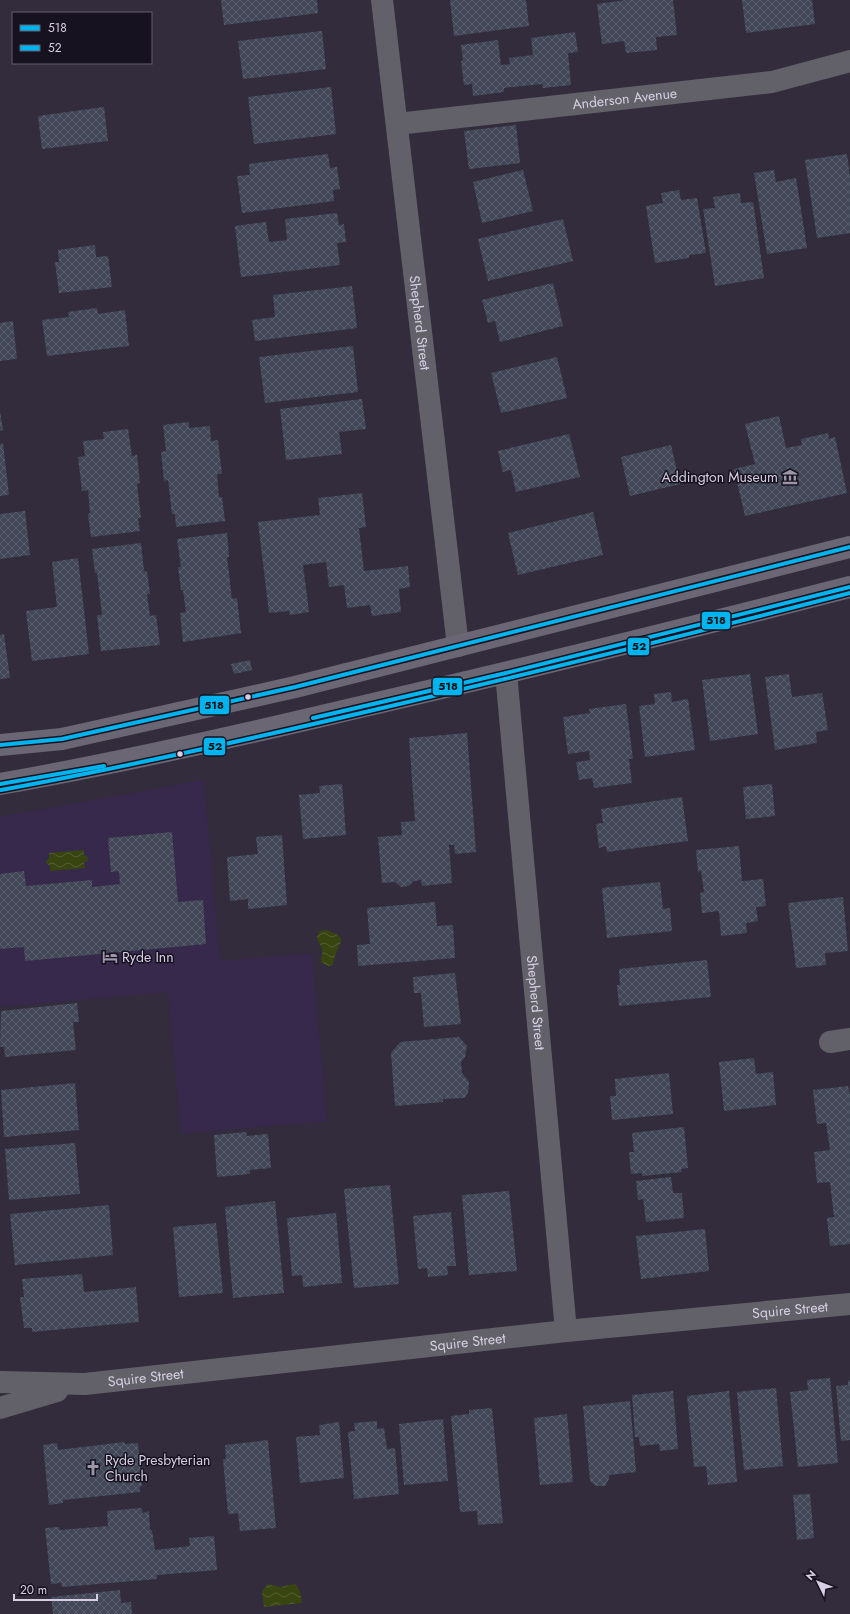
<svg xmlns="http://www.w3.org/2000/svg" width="850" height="1614" viewBox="0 0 850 1614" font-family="Jost,sans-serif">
<defs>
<pattern id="water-waves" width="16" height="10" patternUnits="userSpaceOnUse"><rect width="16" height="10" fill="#394511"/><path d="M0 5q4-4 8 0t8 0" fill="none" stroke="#555f34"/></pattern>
<pattern id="building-cross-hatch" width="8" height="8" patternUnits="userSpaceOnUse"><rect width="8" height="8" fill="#414756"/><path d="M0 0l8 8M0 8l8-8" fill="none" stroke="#5c606e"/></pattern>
</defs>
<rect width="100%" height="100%" fill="#322c3d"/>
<path fill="#37294c" d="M204 780 220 961 312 953 327 1121 181 1134 168 992 0 1007V817Z"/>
<path fill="url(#water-waves)" d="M84 850V855L88 857 87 862H84L85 868 50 871V866L46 863V861L49 858V853Z
M326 930C348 937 341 940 335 956 334 960 334 962 332 966H328L321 962C321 957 323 953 322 949 319 941 314 939 320 931Z
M268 1584 281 1587 293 1584 296 1585 300 1591 302 1603 264 1607 262 1591Z"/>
<path fill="url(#building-cross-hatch)" d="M221 0H317L318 13 224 25Z
M450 0H526L529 26 454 36Z
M626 0H673L677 35 656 37 657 50 626 53 624 41 602 44 597 4Z
M742 0H812L815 24 746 33Z
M322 31 326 69 243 79 238 41Z
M575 32 578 52 568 53 571 85 543 88 542 84 504 88V92L473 96 472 84 464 85 461 61 463 60 461 45 498 40 501 65 510 64 509 58 533 55 531 38Z
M331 87 336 134 254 144 248 97Z
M104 107 108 141 42 149 38 116Z
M516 125 520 163 469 169 464 131Z
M328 154 330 168 337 167 340 189 333 190 334 201 242 213 237 176 250 175 249 164Z
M847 154 850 177V233L817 238 805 160Z
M523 170 533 211 482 223 473 182Z
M774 170 776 182 796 178 807 248 767 254 754 173Z
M679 190 681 200 697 198 706 253 689 255V258L655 263 646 206 663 203 661 193Z
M740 193 741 203 753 202 764 278 715 286 703 209 715 208 713 197Z
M337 213 339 225 344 224 346 242 337 243 340 265 241 277 235 226 266 222 269 242 287 240 285 219Z
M563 219 573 261 488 281 478 239Z
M95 245 96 257 108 256 112 287 59 293 55 262H59L58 250Z
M553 283 563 326 500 342 495 321 488 323 482 300Z
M352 286 357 328 255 341 252 320 275 317 273 295Z
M97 308 98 314 125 310 129 346 47 356 42 320 69 317 68 312Z
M13 321 17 359 0 361V323Z
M353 346 358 392 265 403 259 357Z
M557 357 567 398 501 413 491 373Z
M362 399 366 429 339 432 342 454 286 460 280 409Z
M0 411 3 430 0 431Z
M779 416 786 448 802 445 801 439 828 433 829 439 835 437 847 493 745 516 734 469 755 464 745 424Z
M189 422V428L210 426 211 441 218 440 222 474H217L219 497H222L225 521 176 527 175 514H172L168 480 164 481 161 452 166 451 163 425Z
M128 429 132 456 137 455 140 483 137 484 141 518H138L140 531 91 537 88 514 90 513 88 490 82 491 78 457 85 456 83 441 104 439 103 432Z
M569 434 580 477 516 492 511 470 503 472 498 451Z
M3 443 9 495 0 496V444Z
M671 445 680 484 630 496 621 457Z
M362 493 366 527 359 528 364 571 408 566 410 587 399 589 401 612 372 616 370 605 347 608 344 585 329 587 326 562 303 565 309 612 290 615 289 611 269 613 258 522 320 515 318 498Z
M25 511 30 555 0 559V514Z
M593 512 603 555 518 575 508 533Z
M227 533 229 557H227L232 599 237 598 241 633 183 642 180 613 186 612 183 590H181L178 567H181L177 539Z
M141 543 144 571H147L150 594H147L150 616 156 615 160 645 101 651 97 615H102L97 573H95L92 549Z
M78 558 89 654 32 661 26 611 57 607 52 562Z
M4 634 10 678 0 679V635Z
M250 660 252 670 234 674 231 664Z
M750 674 758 734 710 741 702 680Z
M789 674 792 697 822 693 828 730 816 732 817 743 775 750 765 677Z
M671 692 672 702 688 699 695 750 645 757 639 706 655 704 654 694Z
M626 704 633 759H629L632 783 594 788 592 778 579 780 576 762 590 760 589 751 568 754 563 717 590 713 589 709Z
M467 733 476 852 455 854 454 845H449L452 883 422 886 421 880 414 881 409 886 401 887 395 882 382 883 378 837 402 835 401 822 415 821 409 738Z
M342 784 346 835 303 839 299 795 320 793 319 786Z
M772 784 775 816 746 819 743 787Z
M682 797 688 841 607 852 606 846 599 848 596 824 603 823 601 809Z
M172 832 178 902 203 900 206 944 25 961 24 947 0 949V874L24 871 26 886 92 880V887L120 884 119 871 111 872 108 838Z
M282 835 287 905 248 909V899L230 901 227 857 258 854 256 837Z
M739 846 742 881 763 879 766 906 756 907 758 921 746 923 747 933 721 936 719 911 702 913 700 893 704 892 701 871 698 872 696 850Z
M660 882 663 909 670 908 672 931 607 938 602 888Z
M843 897 848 951 825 953 826 965 796 968 788 903Z
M435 902 437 926 453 925 455 958 358 966 357 945 370 944 367 908Z
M707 960 711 997 619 1006 617 985H620L619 969Z
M455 973 461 1024 424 1027 421 993H414L413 977Z
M77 1003 79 1022H73L76 1050 5 1057 4 1047H0L1 1011Z
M459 1037 467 1046 465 1057 461 1062 462 1073 469 1082 468 1093 464 1098 443 1099V1102L395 1106 391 1053 400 1042Z
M754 1058 756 1074 773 1072 776 1105 724 1111 719 1062Z
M669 1073 673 1114 612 1120 610 1096H616L615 1079Z
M75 1083 79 1130 4 1137 1 1090Z
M848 1086 850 1094V1244L830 1246 827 1218 834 1217 830 1182 817 1183 814 1152 830 1150 826 1123 817 1124 813 1090Z
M684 1127 688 1168 681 1169 682 1172 642 1176V1173L631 1174 629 1152H634L632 1133Z
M246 1132 247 1136 268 1134 271 1168 250 1170V1174L217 1177 214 1135Z
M75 1143 80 1194 9 1200 5 1149Z
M671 1177 673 1193H682L684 1218 646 1222 643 1199 638 1200 636 1181Z
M390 1185 399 1284 354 1288 344 1189Z
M509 1191 517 1271 469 1275 462 1195Z
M275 1201 284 1293 233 1298 225 1207Z
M109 1205 113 1255 15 1265 10 1214Z
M451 1212 456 1266H447L448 1275 428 1277 427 1268 418 1269 413 1216Z
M336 1213 342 1283 303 1287 302 1275 292 1276 287 1218Z
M216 1223 223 1293 179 1297 173 1227Z
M705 1229 709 1271 641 1279 636 1236Z
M82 1274 84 1292 136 1287 139 1322 32 1332V1328H24L20 1297H24L22 1279Z
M830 1378 838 1463 798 1467 790 1392 808 1390 807 1380Z
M850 1380V1440L841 1441 836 1386 848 1385V1381Z
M776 1388 783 1466 744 1470 737 1392Z
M673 1391 678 1449 660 1451 659 1444 640 1446 639 1437H635L632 1395Z
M729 1391 737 1482 708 1485 706 1466 694 1467 687 1396Z
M630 1401 636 1472 609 1475V1479L605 1486H596L590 1481 583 1406Z
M492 1408 503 1523 478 1525 477 1511 460 1512 451 1416 469 1414V1410Z
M567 1414 573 1482 540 1485 534 1418Z
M443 1419 448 1481 404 1485 399 1424Z
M377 1421V1429L384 1428 387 1449 395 1448 399 1494 354 1499 348 1432 355 1431 354 1423Z
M339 1422 344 1478 300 1483 296 1437 320 1435 319 1425Z
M268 1440 276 1528 240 1531 238 1513 228 1514 223 1459H226L225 1445Z
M124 1442 125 1444 138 1443 142 1486H140V1492L63 1500V1503L49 1505 43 1445 57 1443 58 1450Z
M810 1494 814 1538 797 1540 793 1495Z
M141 1508 143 1513 149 1511 150 1530H152L155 1550 190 1546 189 1538 214 1536 217 1570 157 1575V1579L62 1587 61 1583 51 1584 45 1528 59 1527 60 1530 108 1526 107 1511Z
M120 1590 121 1603 131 1602 132 1614H53L51 1597Z"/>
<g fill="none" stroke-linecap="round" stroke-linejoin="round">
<g stroke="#626068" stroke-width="22">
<path id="s1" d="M382 0 458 646"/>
<path id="s2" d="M397 124 772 82 850 61"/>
<path id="s3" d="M506 673 566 1331"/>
<path d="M830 1042 850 1039"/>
<path id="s4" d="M0 1382 85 1384 566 1331 850 1304"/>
<path d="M0 1408 57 1391"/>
</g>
<path stroke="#6a6673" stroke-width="22" d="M0 745 62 739 295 687 850 547
M0 784C120 763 238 736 356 708 521 670 686 629 850 587"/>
<g stroke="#171220" stroke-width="7">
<path id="bus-1" d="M313 718 506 673 850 587
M0 745 62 739 295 687 850 547
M0 784 104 766"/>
</g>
<g stroke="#171220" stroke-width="7">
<path id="bus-2" d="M1 790C122 768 241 741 361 713 524 675 687 635 850 593"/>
</g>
<use href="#bus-1" stroke="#00b5ef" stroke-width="4"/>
<use href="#bus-2" stroke="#00b5ef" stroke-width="4"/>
</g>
<defs>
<g id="museum-bare" transform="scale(1.2)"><path d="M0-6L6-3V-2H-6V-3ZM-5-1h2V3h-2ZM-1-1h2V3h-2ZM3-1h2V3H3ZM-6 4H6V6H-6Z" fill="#9d96a9" stroke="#171220" stroke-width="2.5" paint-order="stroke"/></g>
<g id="hotel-bare" transform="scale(1.2)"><path d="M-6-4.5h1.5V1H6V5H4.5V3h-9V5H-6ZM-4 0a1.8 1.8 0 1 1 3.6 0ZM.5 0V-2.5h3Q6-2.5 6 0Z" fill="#9d96a9" stroke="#171220" stroke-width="2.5" paint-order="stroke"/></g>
<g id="church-bare" transform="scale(1.2)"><path d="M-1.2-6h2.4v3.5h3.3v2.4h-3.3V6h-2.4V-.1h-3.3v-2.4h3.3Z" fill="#9d96a9" stroke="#171220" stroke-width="2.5" paint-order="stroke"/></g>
</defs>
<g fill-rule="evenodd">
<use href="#museum-bare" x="790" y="477"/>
<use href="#hotel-bare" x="110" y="957"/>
<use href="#church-bare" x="93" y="1468"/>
</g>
<g fill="#d6cfe3" stroke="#171220" stroke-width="1.5">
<circle cx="248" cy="697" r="3.5"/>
<circle cx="180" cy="754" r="3.5"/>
</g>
<g text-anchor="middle" stroke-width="3" stroke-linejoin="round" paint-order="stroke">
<g font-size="14" fill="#d6cfe3" stroke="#171220">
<text dy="5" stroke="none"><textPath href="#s2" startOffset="229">Anderson Avenue</textPath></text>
<text dy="5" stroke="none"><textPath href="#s1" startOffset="325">Shepherd Street</textPath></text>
<text dy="5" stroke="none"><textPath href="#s3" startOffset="331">Shepherd Street</textPath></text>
<text dy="5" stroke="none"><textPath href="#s4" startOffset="794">Squire Street</textPath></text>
<text dy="5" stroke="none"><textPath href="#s4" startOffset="470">Squire Street</textPath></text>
<text dy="5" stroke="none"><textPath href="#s4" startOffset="146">Squire Street</textPath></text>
</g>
<g font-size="14" fill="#d6cfe3" stroke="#171220" text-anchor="start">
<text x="778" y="482" text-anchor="end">Addington Museum</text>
<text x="122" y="962">Ryde Inn</text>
<text x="105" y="1465">Ryde Presbyterian<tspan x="105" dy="16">Church</tspan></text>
</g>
</g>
<g stroke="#171220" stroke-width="1.5">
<rect x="701" y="611" width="30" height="19" rx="4" fill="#00b5ef"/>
<rect x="627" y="637" width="23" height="19" rx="4" fill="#00b5ef"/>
<rect x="432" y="677" width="31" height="19" rx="4" fill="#00b5ef"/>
<rect x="199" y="695" width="31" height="20" rx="4" fill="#00b5ef"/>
<rect x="203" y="737" width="23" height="19" rx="4" fill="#00b5ef"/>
</g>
<g font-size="11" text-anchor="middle" font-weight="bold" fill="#111">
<text x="716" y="624">518</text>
<text x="639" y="650">52</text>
<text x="448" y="690">518</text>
<text x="214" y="709">518</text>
<text x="215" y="750">52</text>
</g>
<rect x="12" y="12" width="140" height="52" fill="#171220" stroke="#635e6e"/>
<rect x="20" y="25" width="20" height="6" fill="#00b5ef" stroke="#635e6e"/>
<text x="48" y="32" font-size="12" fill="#d6cfe3">518</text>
<rect x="20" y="45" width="20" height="6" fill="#00b5ef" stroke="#635e6e"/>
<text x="48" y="52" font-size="12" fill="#d6cfe3">52</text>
<g transform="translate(818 1582) rotate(313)" stroke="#171220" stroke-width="3" paint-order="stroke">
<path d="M0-3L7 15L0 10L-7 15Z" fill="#d6cfe3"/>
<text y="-6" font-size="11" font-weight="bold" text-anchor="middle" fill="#d6cfe3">N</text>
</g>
<path d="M14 1594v6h83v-6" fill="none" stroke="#d6cfe3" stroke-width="2"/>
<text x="20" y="1594" font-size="12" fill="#d6cfe3" stroke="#171220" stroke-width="3" paint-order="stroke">20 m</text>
</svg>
